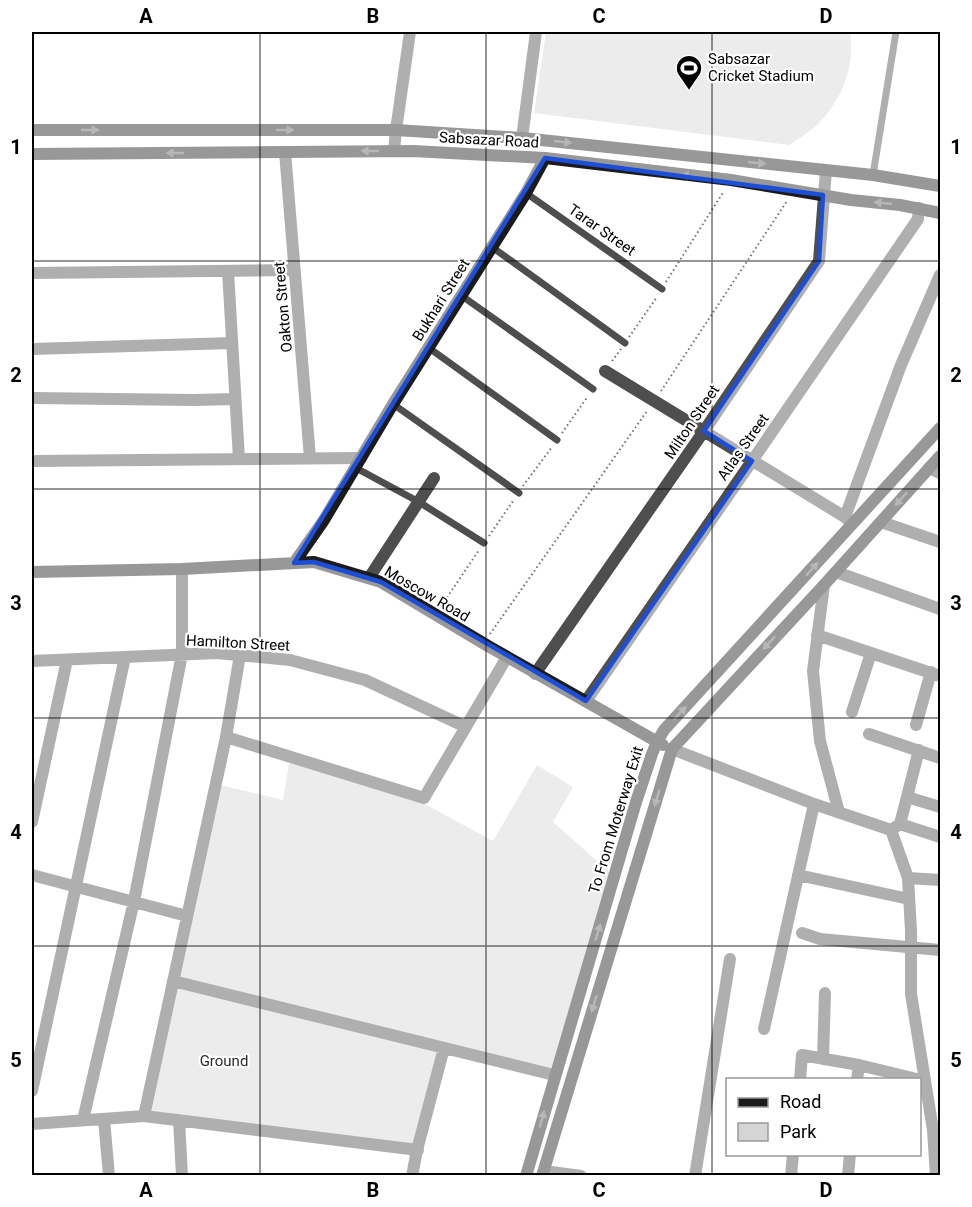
<svg xmlns="http://www.w3.org/2000/svg" width="972" height="1207" viewBox="0 0 972 1207" font-family="Roboto,sans-serif">
<rect width="100%" height="100%" fill="#fff"/>
<path fill="#d5d5d5" d="M546 32H850C856 66 841 102 816 126 808 133 798 139 789 145L534 113Z
M290 757 423 803 493 841 537 765 573 787 553 822 614 876 554 1075 444 1048 418 1150 144 1116 216 784 283 800Z"/>
<g fill="none" stroke-linecap="round" stroke-linejoin="round">
<path stroke="#707070" stroke-width="2" stroke-dasharray="1.5 3" stroke-linecap="butt" d="M666 282 724 191
M629 337 657 297
M612 361 621 349
M661 391 787 201
M562 433 588 396
M523 486 552 447
M489 536 513 501
M442 605 479 550
M490 634 647 411"/>
<path stroke="#4e4e4e" stroke-width="7" d="M873 175 896 32
M526 193 662 289
M492 247 625 343
M462 296 593 389
M429 348 557 440
M393 404 519 493
M356 468 419 502 484 543"/>
<path stroke="#4e4e4e" stroke-width="12" d="M522 138 536 32
M394 151 396 130 410 32
M285 152 310 458
M228 271 239 459
M32 273 294 270
M32 349 232 343
M605 371 845 517
M32 398 194 400 235 399
M32 461 361 458
M929 468 940 473
M849 521 845 517 901 365 940 275
M881 522 940 542
M836 572 940 609
M369 578 434 478
M824 585 813 671 820 741 839 812
M817 635 940 676
M32 661 217 653 290 660 365 680 466 727
M535 674 704 431 819 261 826 170
M586 701 752 461 918 219 919 208
M852 712 871 653
M916 725 931 672
M869 734 940 758
M226 737 424 798 507 657
M672 749 814 804 891 830 900 824 940 837
M907 797 940 807
M32 822 67 660
M900 824 919 750
M891 830 908 878 911 931V994L933 1130 936 1176
M32 875 187 916
M798 875 909 899
M908 878 940 880
M802 933 820 939 940 950
M173 981 554 1075
M764 1029 814 804
M823 1059 825 993
M800 1080 802 1055 859 1065 925 1081
M857 1080 859 1065
M32 1091 125 657
M144 1116 226 737 240 655
M104 1119 109 1176
M83 1120 134 901 182 654V569
M179 1120 182 1176
M32 1124 144 1116 418 1150
M544 1171 581 1176
M412 1176 417 1150 444 1048
M695 1176 730 959
M791 1176 793 1154
M848 1176 850 1154"/>
<path stroke="#1b1b1b" stroke-width="12" d="M32 130H396L522 138 873 175 940 186
M32 154 413 151 545 158 731 180 851 200 900 205 940 213
M294 563 324 520 393 404 526 193 545 158
M32 572 182 569 314 562 381 582 488 646 663 745
M526 1176 636 802 652 754 657 742 664 730 940 428
M542 1176 672 749 824 585 940 456"/>
</g>
<defs><path id="oneway-solid" d="M-6-.8H1V-3.2L6.5 0L1 3.2V.8H-6Z" transform="scale(1.5)"/></defs>
<g fill="#5f5f5f">
<use href="#oneway-solid" transform="translate(90 130)"/>
<use href="#oneway-solid" transform="translate(285 130)"/>
<use href="#oneway-solid" transform="translate(563 142) rotate(6)"/>
<use href="#oneway-solid" transform="translate(370 151) rotate(180)"/>
<use href="#oneway-solid" transform="translate(175 153) rotate(180)"/>
<use href="#oneway-solid" transform="translate(757 163) rotate(6)"/>
<use href="#oneway-solid" transform="translate(690 176) rotate(-174)"/>
<use href="#oneway-solid" transform="translate(883 203) rotate(-174)"/>
<use href="#oneway-solid" transform="translate(901 499) rotate(132)"/>
<use href="#oneway-solid" transform="translate(812 569) rotate(-49)"/>
<use href="#oneway-solid" transform="translate(769 643) rotate(133)"/>
<use href="#oneway-solid" transform="translate(680 713) rotate(-47)"/>
<use href="#oneway-solid" transform="translate(657 798) rotate(107)"/>
<use href="#oneway-solid" transform="translate(598 932) rotate(-73)"/>
<use href="#oneway-solid" transform="translate(594 1004) rotate(107)"/>
<use href="#oneway-solid" transform="translate(542 1119) rotate(-74)"/>
</g>
<path d="M0 0H972V1207H0ZM545 158 823 195 819 261 704 431 752 461 586 701 381 582 314 562 294 563Z" fill="#fff" fill-opacity=".55" fill-rule="evenodd"/>
<path fill="none" stroke="#1d4ed8" stroke-width="4.5" stroke-linejoin="round" d="M545 158 823 195 819 261 704 431 752 461 586 701 381 582 314 562 294 563Z"/>
<path fill="none" stroke="#000" stroke-width="1.5" stroke-opacity="0.55" d="M260 32V1176M486 32V1176M712 32V1176M32 261H940M32 489H940M32 718H940M32 946H940"/>
<defs>
<g id="stadium-pin" transform="scale(1.35)"><path d="M0 17L-7.5 6A9.5 9.5 0 1 1 7.5 6Z" fill="#000" stroke="#fff"/><path d="M0-5a6.5 5 0 1 0 0 10a6.5 5 0 1 0 0-10ZM-3.5-1.8h7v3.6h-7Z" fill="#fff"/></g>
</defs>
<g fill-rule="evenodd">
<use href="#stadium-pin" x="689" y="68"/>
</g>
<g text-anchor="middle" stroke-width="4.5" stroke-linejoin="round" paint-order="stroke">
<g font-size="15" fill="#000" stroke="#fff" text-anchor="start">
<text x="708" y="64">Sabsazar<tspan x="708" dy="17">Cricket Stadium</tspan></text>
</g>
<g font-size="15" fill="#000" stroke="#fff">
<text transform="translate(489 140) rotate(3)" y="5">Sabsazar Road</text>
<text transform="translate(602 230) rotate(35)" y="5">Tarar Street</text>
<text transform="translate(441 300) rotate(-58)" y="5">Bukhari Street</text>
<text transform="translate(283 307) rotate(-95)" y="5">Oakton Street</text>
<text transform="translate(692 422) rotate(-56)" y="5">Milton Street</text>
<text transform="translate(743 447) rotate(-55)" y="5">Atlas Street</text>
<text transform="translate(427 594) rotate(30)" y="5">Moscow Road</text>
<text transform="translate(238 643) rotate(3)" y="5">Hamilton Street</text>
<text transform="translate(616 820) rotate(-73)" y="5">To From Moterway Exit</text>
</g>
<g font-size="15" fill="#2c2c2c" stroke="#fff">
<text x="224" y="1066">Ground</text>
</g>
</g>
<rect width="972" height="1207" fill="none" stroke="#ffffff" stroke-width="66"/>
<rect x="726" y="1078" width="195" height="78" fill="#ffffff" stroke="#999999" stroke-width="1.5"/>
<rect x="738" y="1098" width="30" height="9" fill="#1b1b1b" stroke="#999999" stroke-width="1.5"/>
<text x="780" y="1108" font-size="18" fill="#000000">Road</text>
<rect x="738" y="1123" width="30" height="18" fill="#d5d5d5" stroke="#999999" stroke-width="1.5"/>
<text x="780" y="1138" font-size="18" fill="#000000">Park</text>
<rect x="33" y="33" width="906" height="1141" fill="none" stroke="#000" stroke-width="2"/>
<g font-size="20" text-anchor="middle" font-weight="bold" fill="#000">
<text x="146" y="23">A</text>
<text x="373" y="23">B</text>
<text x="599" y="23">C</text>
<text x="826" y="23">D</text>
<text x="16" y="154">1</text>
<text x="956" y="154">1</text>
<text x="16" y="382">2</text>
<text x="956" y="382">2</text>
<text x="16" y="610">3</text>
<text x="956" y="610">3</text>
<text x="16" y="839">4</text>
<text x="956" y="839">4</text>
<text x="16" y="1067">5</text>
<text x="956" y="1067">5</text>
<text x="146" y="1197">A</text>
<text x="373" y="1197">B</text>
<text x="599" y="1197">C</text>
<text x="826" y="1197">D</text>
</g>
</svg>
